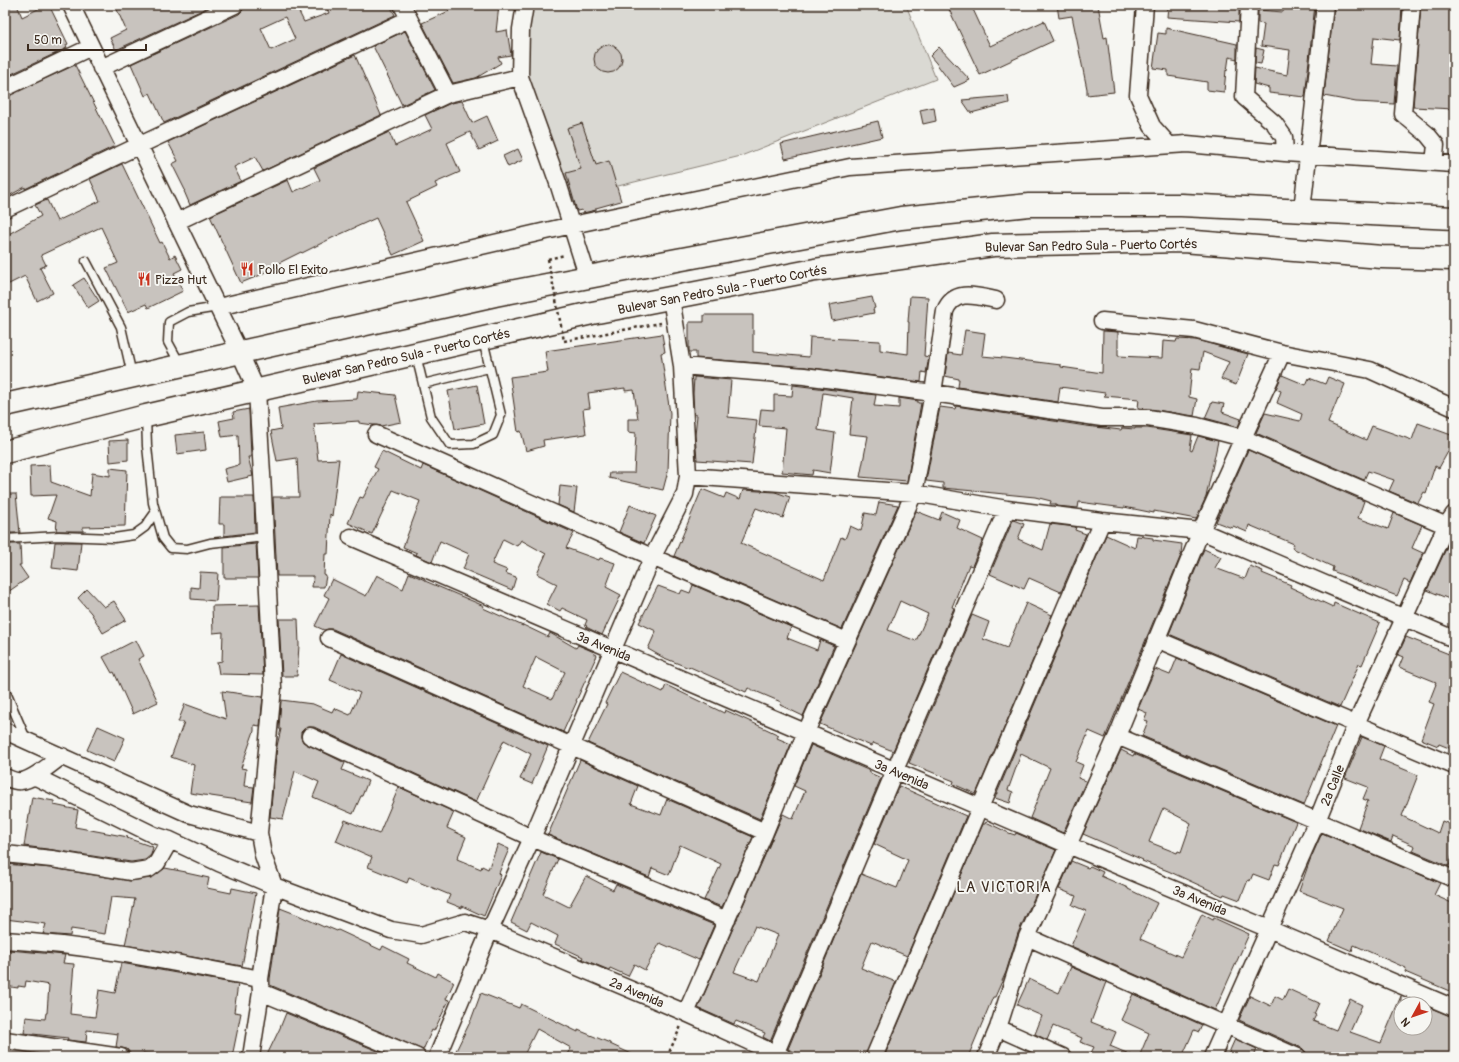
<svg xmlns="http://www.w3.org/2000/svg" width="1459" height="1062" viewBox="0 0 1459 1062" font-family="Pangolin,sans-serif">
<rect width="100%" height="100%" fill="#f6f6f2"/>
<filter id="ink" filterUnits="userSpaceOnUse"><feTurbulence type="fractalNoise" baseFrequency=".025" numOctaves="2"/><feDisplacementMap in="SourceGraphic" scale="8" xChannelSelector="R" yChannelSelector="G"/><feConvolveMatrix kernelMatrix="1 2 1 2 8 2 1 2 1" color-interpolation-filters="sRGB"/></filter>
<g filter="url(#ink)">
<path fill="#dad9d3" stroke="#8a8278" d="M530 5H681L684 11 699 5H906L936 79 741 156 569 198 527 85 525 49Z"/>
<path fill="#c8c3be" stroke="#3b2a1e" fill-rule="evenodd" d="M5 5H17L22 17 46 5H49L68 44 66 45 67 48 5 77Z
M115 5H213L116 50 110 38 126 30Z
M244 5H310L298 10 304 22 329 13 325 5H390L395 15 164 123 150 93 145 96 131 64 239 14 243 10ZM285 17 295 39 271 50 261 28Z
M447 5H499L496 32 507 30 511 55 498 57 501 63 476 78 453 83 422 23 449 11Z
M947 5H971L990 46 1044 21 1053 41 980 75Z
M1057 5H1098L1104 38 1107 37 1114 92 1087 95V89L1072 16 1059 18Z
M1168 5H1236V9H1239V22L1167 17Z
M1284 5H1315L1305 97 1269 93V88L1254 84 1255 68 1287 75 1290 50 1261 46 1264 24 1258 23V10L1283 12Z
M1334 5H1402L1400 40 1374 37 1371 64 1397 66 1394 104 1356 102 1324 96Z
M1421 5H1454V109L1413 107Z
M1166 28 1237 44V59L1229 57 1227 71 1226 70 1224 92 1207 90V82L1168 76V70L1153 68 1158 33 1166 34Z
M405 31 435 90 402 105 373 46Z
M594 59a14 14 0 1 1 28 0a14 14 0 1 1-28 0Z
M939 47 970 80 954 87 936 63 930 56Z
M1256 48 1264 50 1261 64 1255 63Z
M355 55 381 115 263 171 255 157 234 167 241 181 190 205 184 191 185 190 172 164 178 161 168 142Z
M75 65 115 146 25 189V187L5 198V97Z
M1008 96 1009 103 971 113 962 100Z
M462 101 472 123 487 116 498 141 479 150 470 132 447 143 460 172 435 183 437 187 406 202 424 241 393 255 376 218 332 238 302 253 301 252 277 264V266L263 273V274L241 283 210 216 288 180 293 192 320 180 314 168 389 132 395 146 432 129 425 115 451 103Z
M934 107 936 121 923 124 920 110Z
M878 121 882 137 785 159 781 144Z
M582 123 596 165 609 161 621 201 596 208V210L583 213 582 210 577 211 566 173 581 169 567 128Z
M518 149 523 160 508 167 503 156Z
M122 164 160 243 162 242 170 258 175 255 182 269 174 273 183 291 148 308 146 304 128 312 106 268 118 263 101 227 41 255 46 265 40 268 53 293 37 301 25 276 5 286V236L41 216 35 205 47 200 57 221 100 201 90 179Z
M84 278 99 301 88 308 73 285Z
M910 296 928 297 924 356 929 357 926 373 922 372 921 382 805 367 696 358V352H689V322H704V315H753V352L809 357 810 337 880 341V350L908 354 909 322H908Z
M872 297 875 308 873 309 874 313 832 321 829 305Z
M965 330 985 333 982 356 1004 358 1061 365V367L1102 373 1103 331 1118 332V356L1162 358 1163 341 1176 342 1177 339 1196 340 1248 354 1236 385 1221 379 1229 362 1203 352 1200 369 1192 368 1189 397 1197 399 1194 416 1150 409 1138 408 1139 399 1104 396 1105 393 1060 387 1058 402 958 387 959 379 945 376 948 353 961 355Z
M662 334 665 352 661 353 670 413 668 471 663 490 609 478 610 473H634L636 433 628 432V419H638L634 390 625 391V388L588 393 590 408 583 409 586 434 543 440 544 446 526 451 521 431 518 432 510 377 548 372 545 351Z
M1282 375 1306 385 1309 378 1325 384 1328 377 1345 384 1339 399 1338 398 1328 423 1366 440 1372 426 1412 440 1418 423 1454 436V449L1450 448 1439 468 1435 466 1426 493 1424 492 1418 503 1389 491 1394 480 1368 471 1364 480 1256 433 1265 413 1300 421 1302 414 1277 403 1281 391 1276 389Z
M694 377 731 380 728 417 757 420 752 464 697 460 695 435 697 415 694 414 693 394Z
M477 385 484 424 455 429 448 391Z
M793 385 876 395 874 406 899 408V398L918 401V403H921L907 481 860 477 868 436 849 434 853 398 823 393 818 430 835 433 830 473 813 470 812 475 782 472 786 428 759 426 761 409 774 410V395L792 396Z
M358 391 395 395 401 422 381 426 359 423V421L314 424 318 460 339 459 332 516 330 514 328 554H325L324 575 326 576 324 587H312L313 576H277L273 497H299L297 458 277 461 271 431 281 429 278 408 317 401 357 399Z
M1212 402 1224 404 1222 412 1241 419 1238 427 1205 418Z
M956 406 1086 426 1121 430 1122 428 1135 429V428H1147L1192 435 1190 450 1192 451 1198 436 1218 441 1206 497 1196 519 1154 511V513L1124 507V508L1079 502 1078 508 1056 506V504H1050L1051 501 1035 497 943 488V483L926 481 940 407 955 409Z
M249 409 251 457H248L253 476 227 482 224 469 239 465 238 435 222 437 219 421 234 418 233 412Z
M204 432 206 450 177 454 175 435Z
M128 440V460L110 462 109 441Z
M1248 450 1364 501 1358 518 1388 529 1394 513 1422 525 1412 548 1423 553 1410 583 1404 580 1397 596 1332 571 1333 567 1292 548 1294 544 1249 525 1247 532 1233 526 1232 528 1216 522Z
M382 451 421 470 423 465 574 533 566 548 599 560 600 558 615 563 606 587 621 595 602 635 586 627 587 626 585 625 587 620 562 608 560 611 547 604 557 584 537 574 546 554 521 540 517 546 503 539 492 564 507 570 505 573 516 577 512 590 463 569 469 554 440 541 432 562 416 555 417 553 403 547 420 501 393 490 372 534 348 523 360 497 363 498 378 469 374 467Z
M50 465 51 482 90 496 92 473 110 476V468L127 470 125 526 83 527V531H56L57 521 48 518 56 495 31 496 30 466Z
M560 486 577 488 574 512 558 505Z
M702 489 724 498 726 493 740 499 743 490 775 492 790 497 783 518 756 508 741 543 824 580 841 537 845 539 850 526 861 531 865 513 876 515 879 502 898 505 842 629 674 556Z
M5 494H16L20 533H5Z
M220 497H254L255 532 224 536V524H219Z
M630 505 656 516 644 543 619 532Z
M916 511 939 520 942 512 960 520 957 528 983 540 972 566 969 565 952 607 954 608 893 751 873 743 871 746 820 724ZM900 601 928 614 916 641 888 630Z
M1013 520 1024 524 1018 539 1043 550 1050 524 1076 527 1075 530 1086 534 1061 592 1029 578 1024 589 990 574Z
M1106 535 1135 548 1137 536 1153 538V540L1182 544 1181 555 1105 738 1089 731 1076 762 1083 765 1078 778 1086 781 1063 833 1030 818 1050 768 1021 754 1008 790 1013 792 1010 803 995 798Z
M1451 538H1454V601L1427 590Z
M55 542H81L78 571 52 568Z
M5 544H20L21 565H19L28 578 5 594Z
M256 544 258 578H224V547Z
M1204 549 1221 557 1215 568 1245 579 1250 566 1263 571 1262 573 1291 585 1290 587 1333 607 1334 603 1380 623 1362 665 1359 664 1340 707 1169 634Z
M200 572 218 573 216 601 191 599V587L199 588Z
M409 573 425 580V581L484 606 483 608 523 626V625L548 637 550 633 576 648 578 645 594 652 593 653 597 655 576 701H577L563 732 333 629H328L324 630 315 626 329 598 324 595 332 579 366 596 377 575 403 589ZM536 657 565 672 552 699 523 686Z
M693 585 791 627 787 638 817 650 820 640 834 646 803 716 780 705 781 702 748 688 746 692 690 667 689 668 662 657 648 649 656 631 639 623 658 586 680 594 682 590 690 593Z
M87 589 104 607 114 601 126 620 103 633 91 613 78 598Z
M1026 603 1052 615 976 794 953 784 954 781 909 763 972 615 989 622 983 639 1007 648Z
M259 605 263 675 219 674 217 662 222 661 223 632 213 633 212 606Z
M279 619H298L299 645 297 676H282Z
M1406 637 1454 656V750L1439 744 1438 746 1421 739 1434 704 1429 702 1436 684H1435L1436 682 1399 667 1403 657 1398 655Z
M136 640 144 656 138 659 158 702 133 714 114 672 112 673 103 657Z
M341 654 548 746 532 784 520 779 531 754 504 740 476 802 314 727H309L304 729 301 732V737L303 742 345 763 342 770 368 781 362 796H361L353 814 313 797 319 782 295 771 283 819 270 817 277 746 281 729H279L281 700 313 704 332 712 334 708 350 715 360 693 330 680Z
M1177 658 1336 726 1304 805 1142 736 1148 721 1144 720 1147 713 1138 709 1155 669 1170 675Z
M620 672 663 692 666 685 724 713 725 710 749 721 779 735 777 738 791 744 760 819 588 743 607 704 605 703Z
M222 691 263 697 260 726 254 725V731L241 768 246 769 244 786 254 787 252 802 190 793 194 765 171 757 184 722H178L185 704 226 719Z
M98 726 125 738 114 762 87 750Z
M1362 737 1384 746 1379 759 1418 775 1402 816 1438 833 1442 821 1454 826V851L1449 866 1413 851 1415 846 1393 836 1391 842 1358 828 1368 801 1363 799 1368 787 1345 778Z
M811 745 870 771V773L881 778 770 1041 763 1037 765 1033 736 1021 734 1024 698 1008 783 814 793 819 805 791 794 786ZM755 926 778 935 759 981 734 972Z
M1121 750 1133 756 1134 754 1296 822 1279 865 1275 864 1269 880 1253 874 1250 881 1248 880 1240 900 1224 894 1223 896 1168 871 1142 861 1143 860 1083 834ZM1164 809 1191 823 1181 852 1178 851 1177 853 1149 842 1162 810Z
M580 760 638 786 631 804 661 815 667 799 753 837 722 907 704 900 721 864 680 845 669 875 652 868 649 877 548 835Z
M899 786 966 816 907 956 872 941 861 968 896 982 865 1057H805L788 1049 861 874 897 888 908 860 874 844Z
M399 787 454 812 447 828 466 837 457 859 481 869 482 866 488 869 498 844 509 849 499 873 501 875 484 916 462 906V908L447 902 450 895 409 878 407 883 368 867 372 857 336 841 345 820 379 834Z
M32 797 54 801V805L78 810 75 827 128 837 127 838 153 847 151 855 145 860 131 862 54 850 24 846Z
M986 822 1009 833 1015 835 1016 833 1056 850 1018 933 1006 972 995 997H993L968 1057H884L983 824H985Z
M1322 833 1440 883 1434 895 1454 904V993L1405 972 1406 968 1354 945 1352 951 1329 941 1343 908 1299 891 1310 860Z
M541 852 558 859 543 894 569 907 586 876 613 890 616 884 714 925 699 960 660 943 645 970 634 964 628 976 610 968 609 970 582 959 583 957 555 944 558 936 531 922 527 930 511 922Z
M1071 861 1088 868 1090 866 1103 872 1101 876 1128 888V889L1157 903 1140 939 1181 957 1202 914 1213 920 1214 918 1249 934 1215 1010 1071 946 1086 911 1072 905 1076 896 1059 889Z
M5 864 51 868 130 881 151 878 165 868 186 872V873L209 878 207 888 231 893 232 888 256 893 242 966 125 945 135 899 111 897 105 934 71 929 70 936 43 934 46 924 5 919Z
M280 908 298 915 324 927 325 926 337 931 338 930 381 950 383 946 409 959 407 963 436 977 438 973 454 982 446 999 449 1000 434 1031 432 1030 423 1050 270 985V979Z
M9 950 65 955 63 963 74 964 70 1014 95 1017 99 990 115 993 121 963 238 984 234 1012 241 1013 232 1057H175L143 1053V1057H130V1053L127 1049 116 1047 118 1034 87 1030 86 1042 67 1040 68 1038 24 1033 26 1017 45 1019 46 1013H47L49 985 26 981 25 987 18 986V988L5 986Z
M1071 967 1106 982 1091 1022 1116 1032 1110 1046 1136 1057H1089L1094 1047 1080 1042 1082 1038 1053 1026 1047 1040 1035 1034 1042 1016 1017 1005 1029 979 1059 993Z
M1288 989 1319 1003 1314 1014 1316 1015 1313 1021 1336 1030 1350 999 1362 1005 1350 1032 1381 1043 1401 996V1028H1425V1022L1431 1008 1453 1017 1452 1020 1454 1021V1057H1310L1307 1056 1306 1052 1302 1048 1239 1020 1250 996 1271 1006 1275 996 1283 1000Z
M481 993 519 1008 521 1004 578 1032V1030L610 1043V1044L638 1057H567L571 1048 537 1029 523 1057H453L471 1020Z
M1133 994 1202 1025 1199 1032 1194 1030 1182 1057H1139L1149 1033 1121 1020Z
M286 1013 392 1057H266L280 1028Z
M1235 1039 1257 1049 1254 1057H1227Z"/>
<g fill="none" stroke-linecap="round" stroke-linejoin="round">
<g stroke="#3b2a1e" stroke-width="11">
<path id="lane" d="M86 261 121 327 132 375
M416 355 431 417 450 445 474 444 493 435 501 415 483 340
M180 364 168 342 169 322 188 312 218 307
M423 384 489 368
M146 417 147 446 153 503 163 538 171 548 187 549 210 543 265 537
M5 539 59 536 114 538 134 535 145 527 155 513
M5 690 26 739"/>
</g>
<g stroke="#3b2a1e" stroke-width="19">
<path id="street" d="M71 5 239 351 257 391 262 474 273 688 259 833 263 855 274 886 260 979 261 992 251 1057
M402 5 448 94
M525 5 521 29 520 77 558 183 588 278
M1145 5 1138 95 1152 126 1169 145
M1249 5 1244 97 1274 123 1284 137 1285 153
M1412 5 1403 114 1427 134 1436 145 1434 163
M101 68 235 5
M5 88 91 47
M5 209 140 145 409 19
M1302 210 1325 5
M176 222 448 94 520 77
M218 307 572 225 850 167 1187 144 1285 153 1454 164
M1102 321 1194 330 1282 353 1370 370 1454 408
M682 366 804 376 933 393 1102 418H1148L1197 426 1243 438 1454 529
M376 434 652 557 847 641
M688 476 914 493 1007 509 1102 521 1201 531 1454 639
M351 537 1068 845 1269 929 1454 1008
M329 638 765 832
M1156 639 1454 766
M5 731 189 814 259 833
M310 736 532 838 727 920
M1117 736 1454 879
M34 776 154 835 170 840 219 863 274 886 391 930 421 935 465 922 490 930 686 1013 783 1057
M5 777C10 779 15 782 21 781 33 780 52 763 62 756
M5 854 52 859 131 872 149 869 157 863 170 840
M1027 937 1298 1057
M5 940C91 945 176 963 260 979
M261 992 417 1057
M686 1013 765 832 806 732 914 493 933 393 945 311C954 288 977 296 996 300
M998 1028 1063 1057
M5 1040 121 1057
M437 1057 490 930 532 838 652 558 685 494 688 476 682 366 671 298
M774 1057 895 770 1007 509
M874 1057 1102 521
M986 1057 998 1028 1027 937 1117 736 1201 531 1243 438 1282 353
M1212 1057 1317 821 1356 724 1446 526 1454 514"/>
</g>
<g stroke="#3b2a1e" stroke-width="25">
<path id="highway" d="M5 405 495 295 661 263 901 218 1029 205H1181L1454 218
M5 452 146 416 592 313 815 270 993 245 1183 241 1382 257 1454 259"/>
</g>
<path stroke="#3b2a1e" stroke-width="2.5" stroke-dasharray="3 3" stroke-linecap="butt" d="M548 259 565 255
M564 341 661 323
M667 1057 681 1026"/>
<use href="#lane" stroke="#f6f6f2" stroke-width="8"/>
<use href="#street" stroke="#f6f6f2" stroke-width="16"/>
<use href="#highway" stroke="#f6f6f2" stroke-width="22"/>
<path stroke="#3b2a1e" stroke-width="2.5" stroke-dasharray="3 3" stroke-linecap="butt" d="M548 259 564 341"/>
</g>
</g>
<defs>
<g id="restaurant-bare" transform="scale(1.08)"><path d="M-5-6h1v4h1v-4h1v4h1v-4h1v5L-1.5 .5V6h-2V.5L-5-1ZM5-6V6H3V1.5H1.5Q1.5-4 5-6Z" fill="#c8321e" stroke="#f6f6f2" stroke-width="2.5" paint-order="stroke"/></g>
</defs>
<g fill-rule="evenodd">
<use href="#restaurant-bare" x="247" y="269"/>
<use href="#restaurant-bare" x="144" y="279"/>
</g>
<g text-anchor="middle" stroke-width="4" stroke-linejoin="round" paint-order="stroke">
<g font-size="13" fill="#3b2a1e" stroke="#f6f6f2">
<text transform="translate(1091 245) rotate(-1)" y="5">Bulevar San Pedro Sula - Puerto Cortés</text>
<text transform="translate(722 289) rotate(-11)" y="5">Bulevar San Pedro Sula - Puerto Cortés</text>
<text transform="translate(406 356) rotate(-13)" y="5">Bulevar San Pedro Sula - Puerto Cortés</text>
<text transform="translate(604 646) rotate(23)" y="5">3a Avenida</text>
<text transform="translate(902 774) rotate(23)" y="5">3a Avenida</text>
<text transform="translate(1332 785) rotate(-68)" y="5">2a Calle</text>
<text transform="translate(1200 900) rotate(23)" y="5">3a Avenida</text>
<text transform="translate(637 992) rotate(23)" y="5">2a Avenida</text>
</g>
<g font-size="13" fill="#3b2a1e" stroke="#f6f6f2" text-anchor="start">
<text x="258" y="274">Pollo El Exito</text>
<text x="155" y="284">Pizza Hut</text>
</g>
<g font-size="15" letter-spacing="1" fill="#3b2a1e" stroke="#f6f6f2">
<text x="1004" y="892">LA VICTORIA</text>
</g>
</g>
<rect width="1459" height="1062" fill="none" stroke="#f6f6f2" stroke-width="20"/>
<rect x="10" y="10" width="1439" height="1042" fill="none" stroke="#3b2a1e" stroke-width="1.5" filter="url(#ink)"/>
<g transform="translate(1413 1016) rotate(230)"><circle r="19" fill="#f6f6f2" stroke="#aba49d"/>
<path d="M0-3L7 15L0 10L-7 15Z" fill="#c8321e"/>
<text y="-6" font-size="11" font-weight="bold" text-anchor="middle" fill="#3b2a1e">N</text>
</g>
<path d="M28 44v6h118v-6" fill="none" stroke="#3b2a1e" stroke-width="2"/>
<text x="34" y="44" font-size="12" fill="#3b2a1e" stroke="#f6f6f2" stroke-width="3" paint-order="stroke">50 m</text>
</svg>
